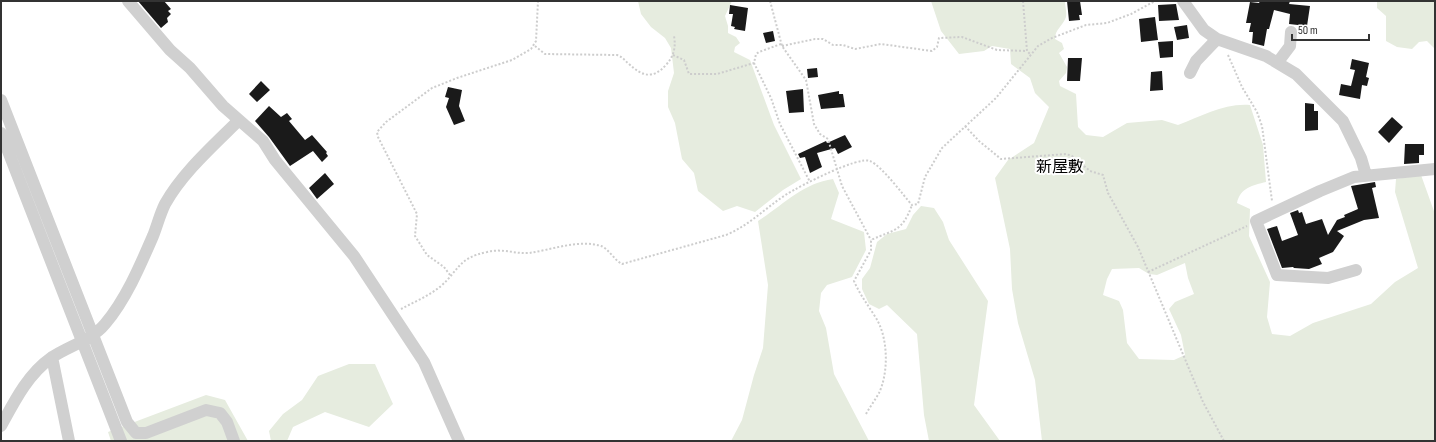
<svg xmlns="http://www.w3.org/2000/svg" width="1436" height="442" viewBox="0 0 1436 442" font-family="'Sofia Sans Condensed','Noto Sans JP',sans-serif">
<rect width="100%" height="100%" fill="#fff"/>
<path fill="#e6ecdf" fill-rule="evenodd" d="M638 1H732L725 16 728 26V33L736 37 740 43 735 47 734 52 750 60 774 125 801 179 783 190 755 212 737 206 723 211 698 191 694 173 682 159 675 123 668 107V91L674 73 671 48 665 38 651 27 641 14Z
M931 1H1065C1065 7 1067 11 1066 17 1063 26 1055 29 1055 39L1062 43 1064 49 1059 53 1067 67 1066 73 1059 81 1060 86 1076 94 1078 127 1086 135 1103 137 1127 123 1162 120 1178 125C1202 116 1224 103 1250 105L1263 145 1266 182C1253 185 1240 188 1237 203L1250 209 1249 236 1270 282 1267 317 1272 334 1290 336 1313 323 1371 304 1395 282 1418 268 1395 192 1396 179 1421 175 1435 214V441H1042L1035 380 1018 323 1012 289 1010 249 995 178 1008 160 1034 143 1049 107 1035 93 1030 78 1011 64 1010 49 992 46 984 51 959 54 941 31ZM1185 263 1188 278 1194 294 1175 302 1169 309 1181 335 1185 355 1174 360 1139 359 1127 343 1123 310 1119 301 1103 295 1107 279 1112 269 1139 268 1149 274 1157 275Z
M1377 1H1435V47L1434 48 1427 41 1419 42 1412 49 1397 47 1386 41V16L1377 8Z
M833 179 839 193 831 219 864 232 866 250 852 277 827 285 821 293 819 311 826 328 834 374 869 441H731L742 420 754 375 763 348 768 285 758 221C783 205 803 183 833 179Z
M921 206 934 208 943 222 949 240 988 301 974 405 1000 441H929L924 415 917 334 887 305 879 309 869 304 862 289V279L870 268 877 242 887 234 906 229 913 215Z
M349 364H375L393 404 369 427 325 412 293 427 287 441H271L269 431 283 414 302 400 318 376Z
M206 395 225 400 248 441H111L108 432Z"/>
<path fill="#1a1a1a" d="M138 1H164L171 9 168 11 171 14 167 18 168 22 161 28Z
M1067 1H1080L1082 15H1079L1080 20 1069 21Z
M1260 1H1290L1289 4 1310 6 1307 26 1289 24 1290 14 1274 10 1269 29H1267L1264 46 1252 43 1253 32H1249L1251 23H1246L1250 2 1259 3Z
M1176 4 1179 20 1159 21 1158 5Z
M730 5 748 8 745 31 734 29 735 27 731 26 733 14H729Z
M1155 17 1158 40 1141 42 1139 19Z
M1187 25 1189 38 1177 40 1174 27Z
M773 31 775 41 766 43 763 33Z
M1173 41V57L1160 58 1158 42Z
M1068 58H1082L1080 81H1067Z
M1352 59 1369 63 1366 77 1369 78 1367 86 1362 85 1360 99 1339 95 1341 84 1351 86 1355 70 1350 69Z
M817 68 818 77 808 78 807 69Z
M1162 71 1163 90 1150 91 1151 72Z
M261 81 270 90 257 102 249 94Z
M448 87 462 90 459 106 465 121 454 125 446 107 449 98 445 97Z
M803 89 804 112 789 113 786 91Z
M839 91V94H843L845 107 821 109 818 95Z
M1305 103 1314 104V111H1318V130L1305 131Z
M269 106 281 117 287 113 292 119 289 121 305 140 312 135 327 152 326 153 328 156 322 162 313 151 290 166 269 137 255 121Z
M1392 117 1403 127 1389 143 1378 132Z
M845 135 852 147 838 154 835 148 817 153 822 167 810 173 805 157 800 158 798 154 826 141 827 143Z
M1405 144H1424V155H1419V163L1404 164Z
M325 173 334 184 317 199 309 188Z
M1375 182 1376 187 1372 188 1379 218 1364 220 1337 231 1344 236 1333 252 1319 258 1322 264 1309 269 1294 268 1293 267 1282 268 1267 229 1277 226 1282 241 1298 235 1290 213 1298 210 1299 213 1302 212 1306 224 1322 219 1328 235 1337 220 1345 217 1344 215 1358 209 1351 186Z"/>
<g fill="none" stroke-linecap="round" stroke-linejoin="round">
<path stroke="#cdcdcd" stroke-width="2" stroke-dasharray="2 2" stroke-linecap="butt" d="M770 1 782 46 806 80 814 124 820 134 828 139 842 186 871 240
M1023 1 1027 51 1030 54
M781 44 759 52 756 54 754 63 771 98 780 124 810 182
M535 46 545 54 617 55C623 57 625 61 629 64 643 77 653 79 666 65 674 56 676 47 674 36
M782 46 815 39H823L833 45H843L855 49 881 44 932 51 937 47 939 38 962 37 997 50 1027 51
M673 55 684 60 689 74H717L754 63
M1228 55 1242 87 1257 112 1262 126 1272 201
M965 126 979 141 1001 159 1066 154 1072 156 1090 171 1103 175 1108 193 1138 247 1203 402 1224 441
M1148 272 1247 226
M450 275 444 267 427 255 415 236 417 214 378 137 377 132 386 122 432 88 457 78 512 60 531 49 536 41 538 1
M401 309C414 302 429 296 441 286 459 270 458 258 487 252 503 248 514 254 529 253 551 250 579 239 601 246 609 249 614 260 622 264L726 235C750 225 765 208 787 194 800 186 858 156 870 161 882 166 903 195 912 205L918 204 925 177 942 148 996 98 1038 46 1052 38 1086 25 1107 23 1131 14 1155 1
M866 414C870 407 875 400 879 393 889 372 888 337 876 318 868 305 860 295 854 281L871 250V240C895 229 902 232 912 205"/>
<path stroke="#d0d0d0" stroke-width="12" d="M128 1 170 50 190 68 223 106 263 141 275 160 354 256 424 362 459 441
M1183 1 1204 30 1217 39 1266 56 1296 74 1343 121 1361 158 1366 175
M1278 62 1290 46 1291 32
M1190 73 1196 61 1217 39
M1 100 127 422 136 433H146L206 410 220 413 227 422 234 441
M1 133 121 441
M1356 270 1328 278 1277 275 1256 221 1320 191 1354 177 1435 169
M52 357 69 441
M1 426C14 402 28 374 51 358 68 346 91 341 105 324 126 299 140 266 153 236 157 226 160 214 165 204 183 172 213 146 239 120"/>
</g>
<g text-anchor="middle" stroke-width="4" stroke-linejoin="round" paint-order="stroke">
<g font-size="16" fill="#000" stroke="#fff">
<text x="1060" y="172">新屋敷</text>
</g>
</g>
<rect width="1436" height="442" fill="none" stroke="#333333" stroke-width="4"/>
<path d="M1292 34v6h77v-6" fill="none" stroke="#333333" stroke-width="2"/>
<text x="1298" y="34" font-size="12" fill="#333333" stroke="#ffffff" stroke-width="3" paint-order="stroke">50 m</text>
</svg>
